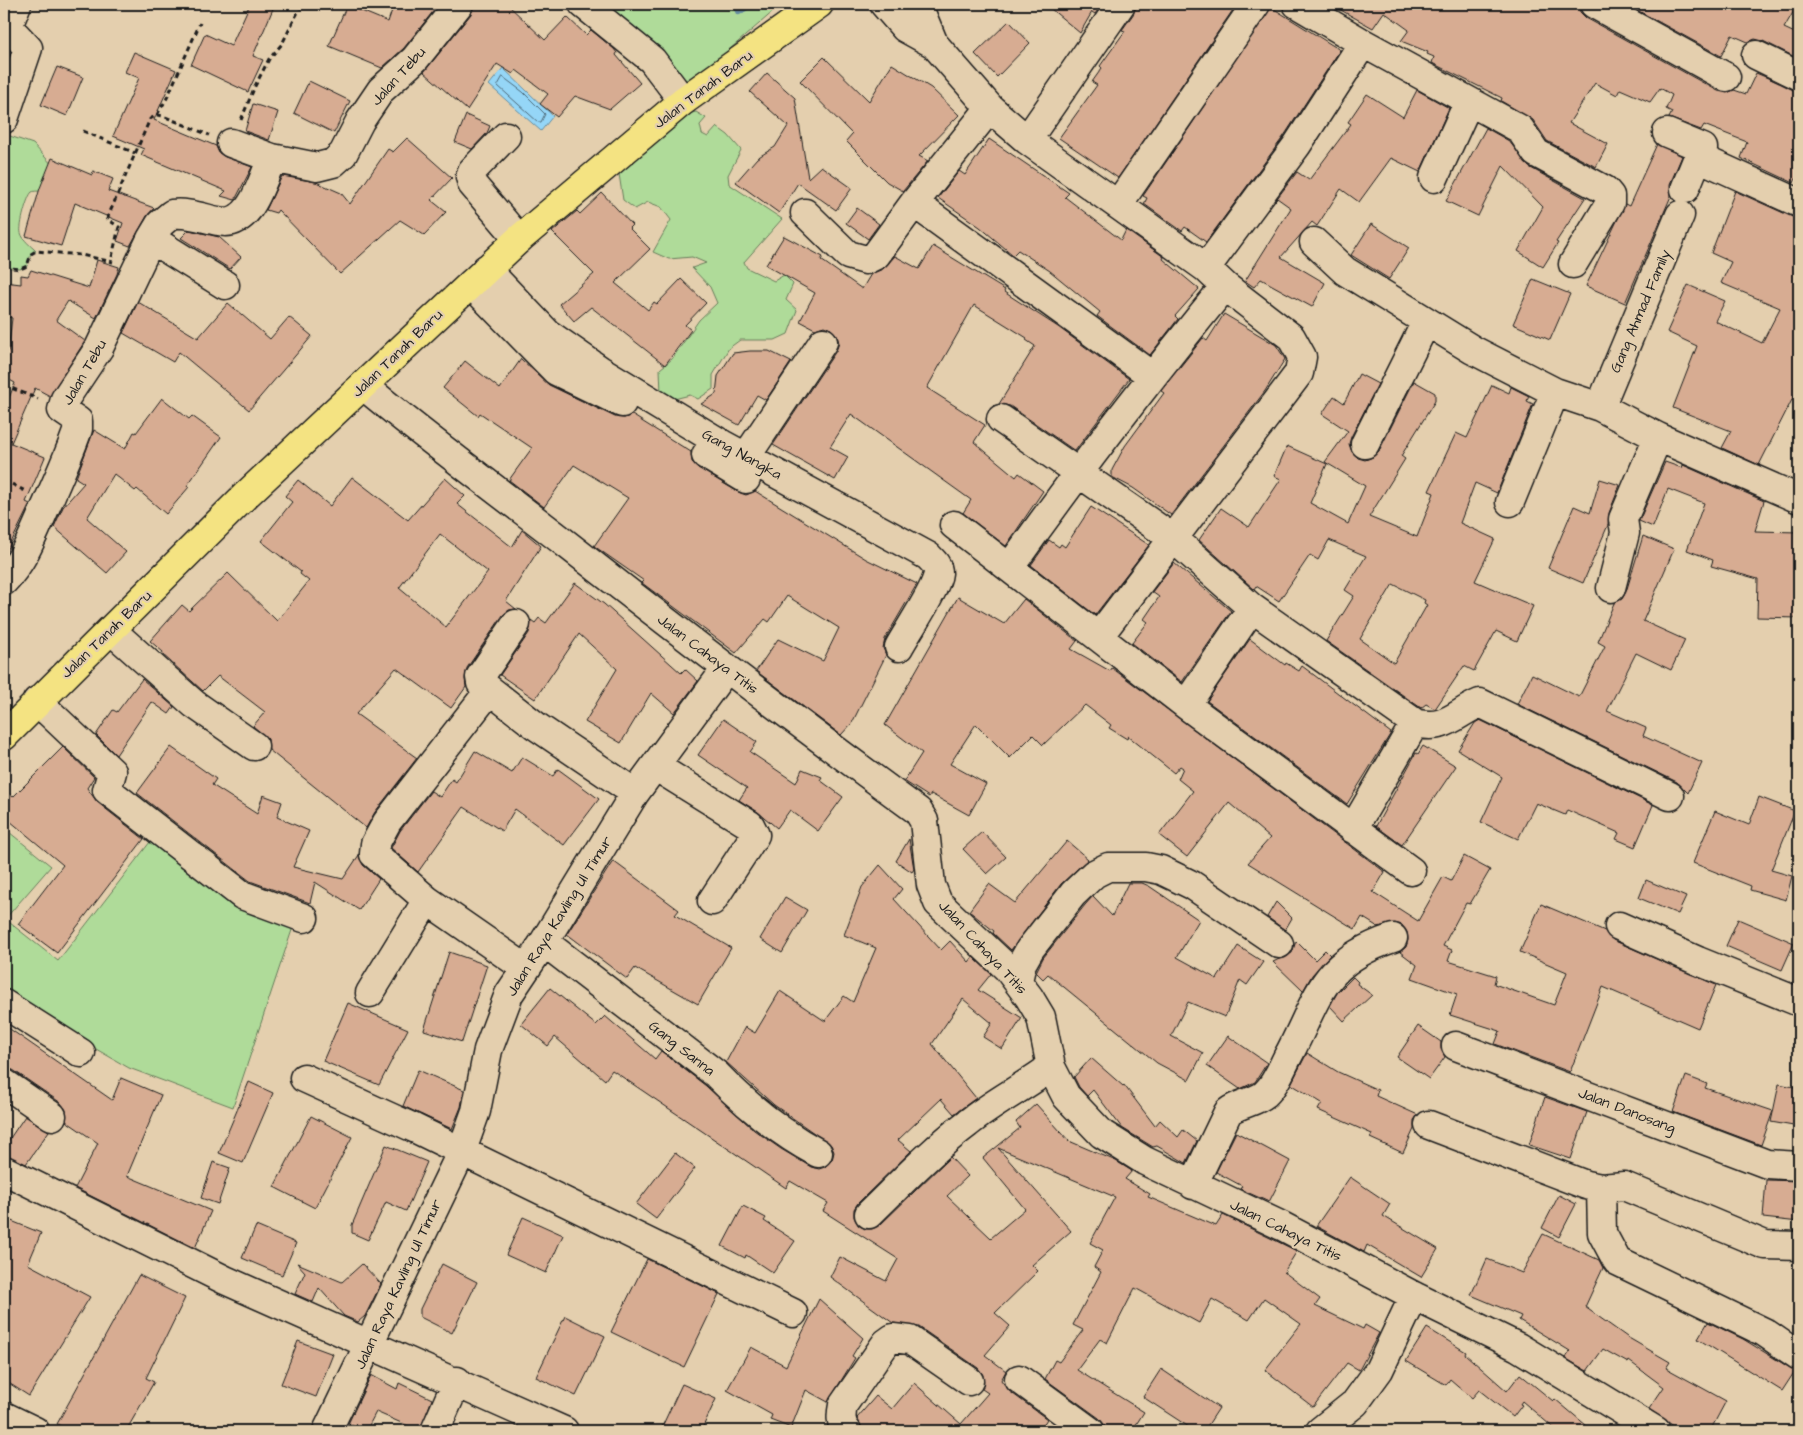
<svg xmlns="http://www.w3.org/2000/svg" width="1803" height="1435" viewBox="0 0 1803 1435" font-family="'Architects Daughter',sans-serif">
<rect width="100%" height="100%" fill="#e4cfae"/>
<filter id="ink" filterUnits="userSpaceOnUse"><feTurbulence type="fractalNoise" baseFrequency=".02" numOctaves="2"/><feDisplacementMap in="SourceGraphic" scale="10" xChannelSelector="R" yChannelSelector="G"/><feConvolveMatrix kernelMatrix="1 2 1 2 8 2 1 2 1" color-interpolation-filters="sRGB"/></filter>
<g filter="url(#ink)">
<path fill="#afdb99" stroke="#667c5a" d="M583 4H782L678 94Z
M696 112 706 118 700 125 702 134 708 137 717 127 728 135 741 150 728 175 729 184 782 219 744 262 747 268 774 281 784 275 793 284 786 300 797 310 788 334 775 340H740L729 348 713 375V389L698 399 690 395 674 399 661 393 660 369 672 359 699 320 717 303 710 287 692 268 706 263 692 257 669 259 653 252 671 220 661 207 648 202 635 209 623 200 619 174 658 141 670 118Z
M4 134 33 144 55 168 48 192C43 192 36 190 32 192 27 196 19 227 21 233 23 240 31 246 36 251L31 254 27 266 20 269 4 267Z
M4 828 51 866 5 919 58 961 150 842 296 918 233 1107 129 1068 30 1011 4 991Z"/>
<path fill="#95d6f7" stroke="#658c9f" d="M503 68 553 116 541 131 489 85Z"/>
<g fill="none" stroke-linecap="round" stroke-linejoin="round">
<path stroke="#4c6674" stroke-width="1" d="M503 77 523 92 545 114 541 122H538L498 86Z"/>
<path stroke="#658c9f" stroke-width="8" d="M739 11 750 4"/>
</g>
<path fill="#d7ac92" stroke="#1c1c1c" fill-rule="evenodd" d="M250 4H275L253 56 263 60 248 92 191 65 205 34 231 46Z
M394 4H439L404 48 382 68 329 46 347 5 388 22Z
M474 4H507L545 40 567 17 586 35 591 30 614 49 617 53 616 55 640 83 610 109 575 96 557 117 540 104 548 94 516 70 513 74 497 64 467 110 424 72 471 14Z
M1045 4H1102L1095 14 1092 12 1080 33Z
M1136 4H1237L1118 178 1059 138 1097 85 1092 82 1102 68 1100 66 1125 31 1122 30 1134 13Z
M1330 4H1578L1580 12 1586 18 1718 91 1727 93 1734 90 1746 94 1756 73 1799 91V172L1794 183 1741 158 1747 142 1704 125 1701 130 1669 118 1672 112 1666 109 1672 95 1660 88 1650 102 1620 89 1617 95 1595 83 1569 123 1608 144 1596 167 1547 141 1533 120 1501 101 1502 98 1432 63 1434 57 1427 54 1428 52 1401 41 1409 30 1384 12 1373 28Z
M1626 4H1798L1784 28 1799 35V59L1763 41 1755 39 1748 42 1732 35 1721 56Z
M1271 7 1340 50 1284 136 1206 242 1185 227 1182 231 1144 204 1147 198 1143 196Z
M1009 21 1030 43 997 77 975 54Z
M134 52 176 70 154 120 216 146 219 153 225 157 252 167 235 200 221 196 226 191 141 155 144 149 113 136 139 78 125 72Z
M824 57 869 101 892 64 931 88 959 115 919 156 928 161 903 191 887 182 846 141 852 134 800 81Z
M57 67 83 77 67 116 41 105Z
M767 73 795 98 808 178 821 166 852 188 836 210 798 183 779 213 736 182 757 158 775 147 788 126 750 92Z
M309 81 350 101 334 133 294 113Z
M1417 90 1449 108 1420 172 1391 158 1359 202 1341 189 1317 226 1312 222 1281 257 1325 283 1312 307 1261 279 1254 287 1245 281 1291 208 1277 198 1275 201 1297 172 1309 180 1351 124 1348 122 1367 94 1403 117Z
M253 104 278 112 269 140 245 131Z
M466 115 490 126 487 133 472 149 455 142Z
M1486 128 1509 141 1529 167 1585 198 1556 242 1558 243 1543 267 1518 251 1543 207 1503 166 1478 216 1446 201Z
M407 138 452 178 431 200 446 212 424 235 400 220 340 274 278 210 276 213 266 210 282 176 316 182 341 193 350 204 388 149 393 152Z
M989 139 1069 193 1065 197 1121 240 1126 230 1164 257 1163 259 1199 289 1175 316 1178 319 1150 355 1097 316 1100 312 1050 271 1018 250 1013 255 980 227 938 198 959 171 965 175Z
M1657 144 1682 156 1670 184 1671 196 1625 303 1586 286 1625 204 1629 206Z
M52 158 92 175 93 171 113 179 108 191 154 208 147 216 130 246 117 241 123 223 75 203 61 246 26 236 40 188Z
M1735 191 1799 220V386L1759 465 1722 448 1731 431 1673 408 1697 346 1667 332 1688 285 1725 301 1715 321 1762 343 1780 308 1721 283 1731 262 1711 253Z
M602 193 632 225 629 228 650 249 615 283 648 310 654 302 657 304 681 279 706 303 685 325 691 330 665 365 591 307 574 321 559 304 594 274 552 232 577 211 580 214Z
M857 208 879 224 868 239 846 223Z
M1371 224 1409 248 1389 279 1351 255Z
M189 230 219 237 241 257 230 269 181 238Z
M784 236 823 257 821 260 862 289 871 274 883 269 895 256 919 269 933 246 1005 290 1004 292 1058 327 1129 379 1075 451 1010 406 999 404 1035 346 1026 340 1027 338 974 305 927 388 985 425 974 442 1016 477 1019 473 1043 491 1006 546 963 513 971 500 851 414 830 447 848 457 835 480 773 445 836 351 839 343 837 335 831 329 824 326 815 329 800 321 815 293 766 265Z
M97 260 119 267 117 274 96 318 68 301 56 320 85 341 50 396 35 388 11 443 45 457 26 502 30 504 4 557V410L15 383 4 377V359L8 351 12 318 4 316V282L21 284V275L28 276 31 270 89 288Z
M1533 279 1570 294 1550 340 1513 324Z
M138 302 198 338 228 303 270 339 289 317 312 336 249 410 179 352 173 362 123 333Z
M1224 314 1276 345 1285 359 1265 391 1171 515 1133 488 1112 477V470L1125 446 1164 393 1161 391 1203 338 1207 341Z
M750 351H769L791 362 766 400 757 395 739 425 701 404 716 394 718 376 733 353Z
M521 359 549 385 615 417 624 418 632 415 691 452 692 462 698 468 738 492 746 495 755 491 866 559 917 584 885 639 883 648 886 655 852 723 841 735 756 671 778 639 823 661 839 628 787 596 769 622 765 619 736 653 642 583 644 581 594 546 628 498 574 465 544 507 509 480 532 448 480 413 478 416 443 388 465 361 500 389Z
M1359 374 1378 384 1351 437 1349 444 1352 452 1358 458 1365 460 1373 457 1379 451 1414 381 1435 393V401L1401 456 1405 459 1369 517 1417 537 1434 493 1429 491 1456 433 1467 438 1492 385 1509 393 1511 387 1529 396 1527 401 1533 404 1497 493 1475 483 1460 523 1495 539 1475 581 1533 606 1517 641 1496 631 1474 671 1464 666 1435 709 1426 704 1421 708 1326 641 1354 596 1345 590 1366 556 1329 540 1318 560 1310 555 1279 601 1256 586 1254 589 1199 540 1221 508 1249 527 1281 479 1274 476 1287 446 1327 464 1310 503 1348 524 1365 486 1325 462 1348 431 1322 414 1334 396 1344 403ZM1393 584 1425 600 1424 603 1427 605 1394 663 1360 639Z
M162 398 189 419 192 416 221 437 187 486 189 487 166 514 137 489 135 491 114 474 87 518 126 552 107 573 54 527 63 507 84 483 76 478 94 430 125 449 134 432 136 433Z
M1665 462 1682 468 1683 465 1764 501 1755 531 1799 532V618L1757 617 1758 579 1711 566 1713 560 1687 550 1704 503 1668 489 1653 527 1639 521Z
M352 477 408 520 445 478 465 496 457 504 512 547 522 530 541 546 506 601 516 609 509 610 503 615 467 668 465 679 466 687 451 708 396 668 356 714 417 758 375 812 366 828 269 750 268 739 253 726 265 712 218 676 203 691 162 654 163 652 150 641 182 605 189 611 228 573 277 621 309 581 300 574 301 572 261 541 292 502 285 496 298 480 330 506ZM440 534 488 572 446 627 399 588Z
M1600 479 1620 485 1609 513 1608 525 1583 583 1548 568 1574 506 1590 513Z
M1091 507 1149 545 1095 615 1031 565 1049 540 1059 547 1061 544 1065 547Z
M1643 536 1674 549 1643 621 1685 640 1671 670 1636 653 1607 711 1646 728 1643 736 1702 763 1688 793 1677 782 1517 704 1532 674 1579 697 1605 646 1598 642 1614 603 1622 599 1626 592Z
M1174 563 1231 611 1182 682 1132 643 1148 622 1144 619 1159 597 1152 592Z
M575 583 604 604 681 673 685 669 698 681 674 713 651 693 621 743 585 722 617 669 579 634 535 699 500 675 529 633 531 620 535 623 539 618 546 623Z
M958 597 1004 624 1024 599 1077 641 1071 649 1110 671 1112 668 1385 872 1373 892 1418 921 1443 877 1451 881 1464 856 1490 870 1470 904 1466 903 1443 946 1452 950 1448 961 1496 976 1494 984 1554 1005 1567 972 1520 952 1541 904 1605 931 1613 940 1716 985 1698 1028 1603 987 1570 1072 1495 1044 1500 1031 1450 1015 1457 994 1412 978 1417 965 1400 952 1406 947 1408 940 1407 932 1402 925 1395 923 1378 927 1362 917 1355 929 1248 863 1270 838 1229 803 1187 857 1159 835 1193 791 1178 779 1183 768 1180 766 1174 773 1128 736 1127 739 1109 728 1111 725 1085 705 1043 745 1033 735 1010 758 976 724 950 764 986 784 969 815 931 794 929 797 904 781 922 753 885 725Z
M1250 639 1285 665 1286 663 1299 671 1302 666 1391 733 1347 804 1207 701Z
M142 679 174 707 169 714 152 702 116 755 96 735 113 710 117 712Z
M723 719 757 742 750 752 796 783 802 769 822 777 820 780 843 797 818 831 790 810 777 828 758 812 739 800 747 788 698 755Z
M1480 720 1653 805 1635 847 1616 839 1619 833 1567 810 1565 815 1536 803 1518 839 1481 822 1502 777 1458 750 1475 723Z
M1423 746 1456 766 1402 845 1376 826 1416 753 1418 754Z
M63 747 94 777 87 788 97 802 144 839 57 953 18 924 63 865 4 816V790L13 797Z
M171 747 216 779 212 785 257 814 263 795 282 802 277 817 309 831 293 867 343 879 359 855 363 865 379 879 359 910 315 882 310 903 250 881 137 793Z
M475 751 512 773 522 757 553 776 558 769 599 799 564 845 515 809 502 831 464 807 418 872 391 848 400 831 431 791 440 797 452 779 456 782Z
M1759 797 1795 811 1771 870 1792 876 1786 900 1750 890 1751 886 1693 863 1715 811 1749 825Z
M982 832 1006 857 987 874 963 849Z
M909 839 914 869 912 872 896 861Z
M1067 841 1088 859 1061 884 1011 950 993 933 994 931 969 911 989 884 1015 903Z
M613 861 679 910 675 915 731 948 698 1004 635 968 627 979 567 934Z
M880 865 902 889 894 899 941 950 950 941 969 962 973 957 991 974 978 990 1022 1018 1002 1049 983 1037 992 1023 963 999 932 1044 976 1098 954 1114 941 1099 898 1140 911 1151 858 1203 854 1209V1217L858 1225 865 1229H872L880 1225 950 1157 968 1176 947 1196 991 1238 1025 1209 983 1158 1020 1128 1016 1122 1036 1104 1069 1141 1116 1161 1132 1171 1125 1179 1150 1194 1148 1197 1216 1226 1223 1215 1297 1251 1284 1272 1320 1299 1315 1306 1363 1329 1365 1325 1379 1333 1359 1370 1347 1363 1313 1407 1265 1370 1301 1324 1264 1298 1249 1320 1212 1299 1199 1323 1135 1288 1107 1343 1100 1339 1077 1370 1144 1412 1132 1431H1105L1104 1424 1099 1418 1045 1379 1055 1360 1059 1362 1083 1330 1073 1325 1101 1272 1094 1267 1103 1250 1090 1243 1115 1197 998 1148 1071 1231 1032 1265 1038 1271 995 1313 1010 1326 985 1355 1006 1371 1001 1380 1009 1391 1047 1419 1039 1431H866L862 1428 857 1418 876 1396 892 1409 914 1383 961 1424 988 1393 982 1389 983 1375 978 1368 919 1327 893 1323 830 1277 840 1257 886 1281 898 1259 823 1211 828 1203 790 1181 786 1188 612 1070 605 1080 555 1037 548 1046 521 1024 550 988 596 1025 605 1016 655 1059 661 1051 706 1086 754 1130 781 1149 811 1167 819 1169 825 1167 832 1160 834 1152 831 1145 774 1105 726 1062 745 1027 755 1033 780 991 825 1021 844 996 853 1002 876 948 844 935 862 887Z
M1646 880 1686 897 1678 914 1639 898Z
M1128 883H1142L1149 886 1199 920 1177 957 1217 979 1238 946 1263 962 1247 985 1240 980 1225 1017 1188 1002 1171 1036 1203 1053 1189 1080 1157 1063 1048 974 1043 979 1036 972 1043 958 1085 905 1093 896 1112 916Z
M785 897 807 910 782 953 760 939Z
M1276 902 1292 918 1285 930 1267 917Z
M1738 919 1794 943 1782 970 1726 946Z
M1296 941 1315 960 1325 950 1330 955 1312 975 1303 991 1273 962 1292 953Z
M449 952 487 965 462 1042 424 1030Z
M1353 977 1358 982 1357 984 1372 995 1344 1021 1330 1006 1337 993Z
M348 1003 408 1029 379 1085 323 1061Z
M4 1025 112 1100 121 1078 161 1095 127 1176 211 1211 195 1248 75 1188 98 1143 66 1121V1110L61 1103 13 1070 4 1068Z
M1418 1026 1441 1042V1049L1445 1057 1429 1079 1397 1057Z
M1228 1036 1267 1063 1255 1082 1240 1089 1207 1066Z
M1307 1053 1338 1072 1378 1090 1376 1096 1418 1115 1414 1120V1129L1403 1153 1370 1138 1372 1134 1318 1110 1322 1103 1291 1084Z
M1091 1058 1123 1086 1124 1085 1155 1126 1160 1120 1178 1137 1183 1130 1197 1141 1186 1163 1157 1146 1153 1147 1122 1128 1093 1090 1087 1096 1079 1087 1074 1077Z
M418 1070 464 1090 461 1107 452 1129 403 1106Z
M1686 1076 1707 1084 1705 1088 1773 1111 1761 1145 1673 1112Z
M249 1082 273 1093 243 1163 219 1153Z
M1779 1084 1799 1088V1127L1771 1122Z
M1545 1097 1587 1112 1571 1159 1529 1145Z
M25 1116 49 1131 26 1164 4 1154V1147Z
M311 1116 352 1137 315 1208 274 1187Z
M1236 1132 1290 1161 1269 1202 1240 1189 1242 1186 1216 1172Z
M386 1145 427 1162 406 1211 386 1202 368 1240 352 1233V1225Z
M675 1153 695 1168 656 1219 636 1204Z
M213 1162 230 1168 218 1204 201 1198Z
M1350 1177 1390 1204 1383 1216 1438 1249 1421 1277 1367 1245 1364 1252 1316 1226Z
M1766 1180 1799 1181V1222L1763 1218Z
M1559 1195 1576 1204 1559 1237 1542 1228Z
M743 1206 766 1218 764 1221 795 1241 773 1273 746 1255 745 1258 722 1246Z
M523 1217 563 1235 546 1273 506 1255Z
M4 1218 41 1233 28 1264 90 1297 29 1396 4 1380Z
M256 1226 296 1243 282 1275 242 1258Z
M1543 1234 1599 1260 1603 1268 1585 1307 1627 1337 1670 1362 1666 1368 1726 1401 1710 1431H1681L1649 1409 1664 1387 1629 1361 1628 1363 1603 1349 1587 1371 1565 1358 1570 1351 1519 1320 1521 1316 1471 1295 1487 1259 1522 1273Z
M647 1259 719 1294 684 1367 611 1332Z
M297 1263 342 1282 362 1264 381 1284 365 1316 358 1322 344 1316 319 1288 313 1302 295 1294 305 1272Z
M442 1264 477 1282 452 1333 420 1317V1309Z
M139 1275 185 1298 146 1378 154 1382 126 1431H70L57 1424Z
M819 1299 863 1338 852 1356 855 1358 828 1402 806 1390 791 1428 770 1420 772 1415 727 1390 751 1347 786 1366Z
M565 1316 605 1336 576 1396 536 1377Z
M1708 1322 1743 1339 1795 1371 1782 1391 1698 1339Z
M1427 1328 1466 1352 1465 1354 1507 1391 1520 1374 1553 1401 1555 1399 1593 1431H1557L1522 1401 1520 1404 1522 1405 1513 1417 1479 1390 1472 1398 1450 1379 1446 1385 1406 1361Z
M298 1341 333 1354 316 1397 281 1384Z
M1161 1369 1219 1408 1204 1431H1195L1143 1397Z
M371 1375 397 1389 399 1383 432 1399 420 1431 376 1412 366 1431 348 1424Z
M682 1384 716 1399 701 1431H660Z"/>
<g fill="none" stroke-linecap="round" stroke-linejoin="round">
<g stroke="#1c1c1c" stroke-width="31">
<path id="minor" d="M583 4 652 60 683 101
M884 4 905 28 934 44 990 108 1027 140 1206 268 1225 286 1291 337 1302 357 1299 373 1099 636
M913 4 922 15 934 44
M1297 4 1363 43 1520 129 1536 153 1605 190 1610 196V203L1573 264
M1594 4 1726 77
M1756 55 1799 76
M4 119 28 48 13 32 9 24 17 4
M1667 133 1703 148 1698 157
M506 136 472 171 470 177 472 184 519 239
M1027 140 1121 4
M231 143 272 158 317 167 333 163 343 154 360 121 381 90 415 59 459 4
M1434 178 1469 101
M1685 189 1698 157 1799 203
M914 203 1152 376
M1119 203 1256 4
M805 213 848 255 866 260 876 255 914 203 990 108
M151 239 225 285
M1314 242 1345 271 1473 350 1555 392 1600 407 1658 437 1799 499
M1206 268 1297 145 1363 43
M486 269 547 333 600 370 722 444 928 556C933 561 938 565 938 573 937 588 907 632 899 647
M471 284 556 371 622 403
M364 386C431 442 501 493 569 546 684 636 800 725 918 811L924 821 931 885 938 903 1007 968 1029 997 1041 1017 1051 1067 1066 1096 1102 1134 1145 1161 1282 1226 1414 1296 1518 1347 1656 1431
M1600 407 1680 215
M1001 419 1174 539 1252 608 1415 723C1446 731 1454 714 1480 703L1670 796
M1365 444 1426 322
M706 455 746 479
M746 457 823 342
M1510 502 1555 392
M954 525 1186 705 1411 871
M1010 567C1078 471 1150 378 1225 286
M4 581C25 560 35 530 47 504 58 479 69 455 78 429V421L62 410 65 399 99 348 151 239 160 224 172 214C188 212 203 218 218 221 251 229 262 180 272 158
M1611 588 1625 533 1623 519 1658 437
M516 624 480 677 481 683 536 726 635 793
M111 630 194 704 254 746
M489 691 387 822 375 844 374 854 427 900 525 968
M37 701 112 772 107 790 242 895 304 918
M1186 705 1252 608
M655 766 750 825 755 835 712 901
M1353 829 1415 723
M1619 926 1698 961 1799 1002
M544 942 716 1074C747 1106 779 1132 818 1153
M1018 981 1022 963 1030 949 1073 894 1094 874 1108 867H1146L1161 870 1192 885 1279 944
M370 993 427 900
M4 1004 81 1053
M1456 1046 1767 1164 1799 1166
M304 1078 414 1128 793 1313
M4 1083 52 1116
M1429 1125 1586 1185 1601 1188 1624 1186 1765 1245 1799 1246
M4 1170 225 1280 564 1431
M1193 1185 1228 1112C1239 1103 1254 1103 1265 1094 1275 1085 1281 1070 1287 1058 1320 997 1319 963 1393 938
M1601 1188 1602 1233 1617 1261 1764 1332 1799 1356
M869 1214C901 1183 932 1150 968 1123 994 1102 1024 1087 1051 1067
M1019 1379 1090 1431
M4 1416 35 1431
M327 1431 461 1153 476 1111 488 1050 509 994 544 942 635 793 726 669
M435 1431 457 1381
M847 1431C840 1423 841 1415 843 1405L886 1343 893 1338 910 1340 969 1381
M1320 1431 1355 1403 1379 1370 1414 1296"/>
</g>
<g stroke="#1c1c1c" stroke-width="31">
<path id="major" d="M4 736 246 495 519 239 683 101 819 4"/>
</g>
<path stroke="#1c1c1c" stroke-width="3" stroke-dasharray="5 4" stroke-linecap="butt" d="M157 115 167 98 200 23
M241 120 255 86 269 59 282 44 302 4
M83 131 135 153
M112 257 119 227 107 219 150 119 157 115 163 116 209 135
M4 267 20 269 27 266 31 254 36 251 81 255 113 262
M4 385 38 399
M4 480 25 491"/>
<use href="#minor" stroke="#e4cfae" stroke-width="28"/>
<use href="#major" stroke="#f4e382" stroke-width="28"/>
</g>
</g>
<g text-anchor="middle" stroke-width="4.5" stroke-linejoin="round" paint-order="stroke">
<g font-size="15" fill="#1c1c1c" stroke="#e4cfae">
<text transform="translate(398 76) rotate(-48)" y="5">Jalan Tebu</text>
<text transform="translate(703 89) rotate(-37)" y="5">Jalan Tanah Baru</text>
<text transform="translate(1640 311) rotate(-67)" y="5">Gang Ahmad Family</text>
<text transform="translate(397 353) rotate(-44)" y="5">Jalan Tanah Baru</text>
<text transform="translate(84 372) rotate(-60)" y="5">Jalan Tebu</text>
<text transform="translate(742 454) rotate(29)" y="5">Gang Nangka</text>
<text transform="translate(106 634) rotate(-44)" y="5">Jalan Tanah Baru</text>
<text transform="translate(708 654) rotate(37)" y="5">Jalan Cahaya Titis</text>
<text transform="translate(559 916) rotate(-58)" y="5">Jalan Raya Kavling Ul Timur</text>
<text transform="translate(983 947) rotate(47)" y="5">Jalan Cahaya Titis</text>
<text transform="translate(682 1048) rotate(38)" y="5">Gang Sanna</text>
<text transform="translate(1627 1110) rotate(21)" y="5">Jalan Danosang</text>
<text transform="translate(1286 1230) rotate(26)" y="5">Jalan Cahaya Titis</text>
<text transform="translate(398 1284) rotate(-65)" y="5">Jalan Raya Kavling Ul Timur</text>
</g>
</g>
<rect width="1803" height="1435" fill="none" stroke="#e4cfae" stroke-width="20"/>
<rect x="10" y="10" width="1783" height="1415" fill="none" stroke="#1c1c1c" stroke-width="2" filter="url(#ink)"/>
</svg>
